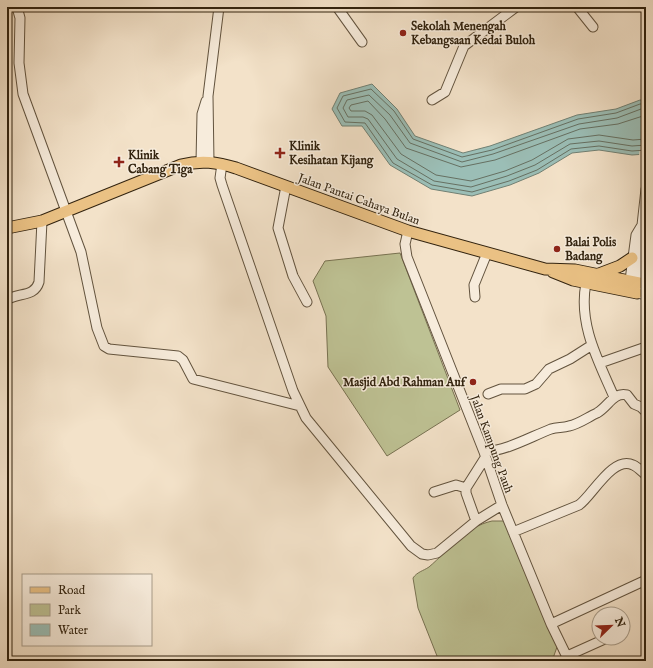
<svg xmlns="http://www.w3.org/2000/svg" width="653" height="668" viewBox="0 0 653 668" font-family="'IM FELL English',serif">
<rect width="100%" height="100%" fill="#f3e2c9"/>
<filter id="stains"><feTurbulence type="fractalNoise" baseFrequency=".005" numOctaves="4"/><feColorMatrix values="0 0 0 0 .2 0 0 0 0 .09 0 0 0 0 .02 0 0 0 .5 -.17"/></filter>
<radialGradient id="worn" r=".72"><stop offset=".6" stop-color="#630" stop-opacity="0"/><stop offset="1" stop-color="#630" stop-opacity=".3"/></radialGradient>
<path fill="#bec294" stroke="#787252" d="M400 253 460 410 387 456 328 367 326 316 313 281 325 261Z
M492 521H505L554 637 557 647 552 661H439L418 608 413 578C417 572 423 571 429 567 449 550 465 527 492 521Z"/>
<path fill="#9bbeb6" stroke="#718073" d="M372 84 397 109 415 136 463 153 490 146 577 115 616 109 640 100H646V154L632 155 599 150 572 153 539 173 510 185 472 196 431 189 390 165 362 126H342L332 109 340 93Z"/>
<path fill="#f3e2c9" d="M646 102V156H639Z"/>
<g fill="none" stroke-linecap="round" stroke-linejoin="round">
<path stroke="#667062" stroke-width="1" d="M646 104H640L616 113 578 119 492 150 462 157 413 139 394 111 371 89 343 96 337 108 345 122 365 123 393 163 432 185 472 192 509 181 537 170 571 149 599 146 632 151 646 150
M646 109H641L617 118 579 124 493 154 462 162 410 143 390 115 369 95 347 100 343 108 348 117H363L368 119 397 159 434 181 471 187 507 176 535 165 570 144 599 141 632 146 646 145
M646 115 618 124 580 129 495 160 461 167 406 148 385 119 368 101 351 105 349 108 351 111H365L372 115 401 154 436 175 471 181 505 171 532 160 568 139 599 135 633 140 646 139"/>
<g stroke="#62533e" stroke-width="11">
<path id="minor" d="M17 7 20 18 19 63 23 94 81 252 97 328 104 346 109 349 178 356 183 360 193 379 300 406
M337 7 362 42
M577 7 593 27
M432 100 445 92 464 46 516 7
M201 162 202 114 206 101
M209 162 208 96 219 7
M222 164 220 178 222 185 293 391 306 418 411 546 422 554 428 555 437 553 476 521 502 505
M286 186 278 228 293 276 307 302
M646 189 642 225 644 236 637 293 646 295
M408 231 405 244 407 257 484 452 502 505 551 624 569 661
M586 283C578 324 598 360 614 397
M629 288 636 235 642 225
M475 297 474 285 487 253
M7 300C18 292 34 298 39 282L42 221
M600 363 646 347
M488 394 501 389H525L536 384 549 369 570 359 592 345
M484 452C508 450 528 438 551 429 557 427 563 428 569 426 579 424 588 417 597 413 609 406 613 392 627 395L634 404 641 407 646 412
M434 492 456 485 466 488
M476 521 466 493V488L485 458
M513 532 579 505C592 496 613 455 633 465 638 467 642 472 646 475
M551 624 646 580
M567 656 607 638"/>
</g>
<g stroke="#32230f" stroke-width="13">
<path id="major" d="M7 228 42 221 181 165C201 160 217 162 236 168L408 231 545 269 575 270 639 283
M553 272 573 280 637 293
M599 274 620 266 632 258"/>
</g>
<use href="#minor" stroke="#f7ecdc" stroke-width="9"/>
<use href="#major" stroke="#eac184" stroke-width="11"/>
</g>
<g fill="#8f2418" stroke="#f7ecdc" stroke-width="1.5">
<circle cx="403" cy="33" r="4"/>
<path d="M278 147h4v4h4v4h-4v4h-4v-4h-4v-4h4z"/>
<path d="M117 156h4v4h4v4h-4v4h-4v-4h-4v-4h4z"/>
<circle cx="557" cy="249" r="4"/>
<circle cx="473" cy="382" r="4"/>
</g>
<g text-anchor="middle" stroke-width="3" stroke-linejoin="round" paint-order="stroke">
<g font-size="12" font-weight="bold" fill="#32230f" stroke="#f7ecdc" text-anchor="start">
<text x="411" y="30">Sekolah Menengah<tspan x="411" dy="14">Kebangsaan Kedai Buloh</tspan></text>
<text x="289" y="150">Klinik<tspan x="289" dy="14">Kesihatan Kijang</tspan></text>
<text x="128" y="159">Klinik<tspan x="128" dy="14">Cabang Tiga</tspan></text>
<text x="565" y="246">Balai Polis<tspan x="565" dy="14">Badang</tspan></text>
<text x="465" y="386" text-anchor="end">Masjid Abd Rahman Auf</text>
</g>
<g font-size="12" fill="#32230f" stroke="#f7ecdc">
<text transform="translate(359 199) rotate(20)" y="4">Jalan Pantai Cahaya Bulan</text>
<text transform="translate(492 444) rotate(70)" y="4">Jalan Kampung Pauh</text>
</g>
</g>
<rect width="653" height="668" fill="none" stroke="#f3e2c9" stroke-width="24"/>
<rect x="8" y="8" width="637" height="652" fill="none" stroke="#32230f" stroke-width="2"/>
<rect x="12" y="12" width="629" height="644" fill="none" stroke="#32230f"/>
<rect x="22" y="574" width="130" height="72" fill="#f7ecdc" stroke="#a89c8a"/>
<rect x="30" y="587" width="20" height="6" fill="#eac184" stroke="#a89c8a"/>
<text x="58" y="594" font-size="12" fill="#32230f">Road</text>
<rect x="30" y="604" width="20" height="12" fill="#bec294" stroke="#a89c8a"/>
<text x="58" y="614" font-size="12" fill="#32230f">Park</text>
<rect x="30" y="624" width="20" height="12" fill="#9bbeb6" stroke="#a89c8a"/>
<text x="58" y="634" font-size="12" fill="#32230f">Water</text>
<g transform="translate(611 626) rotate(67)"><circle r="19" fill="#f7ecdc" stroke="#a89c8a"/>
<path d="M0-3L7 15L0 10L-7 15Z" fill="#8f2418"/>
<text y="-6" font-size="11" font-weight="bold" text-anchor="middle" fill="#32230f">N</text>
</g>
<rect width="100%" height="100%" filter="url(#stains)"/>
<rect width="100%" height="100%" fill="url(#worn)"/>
</svg>
